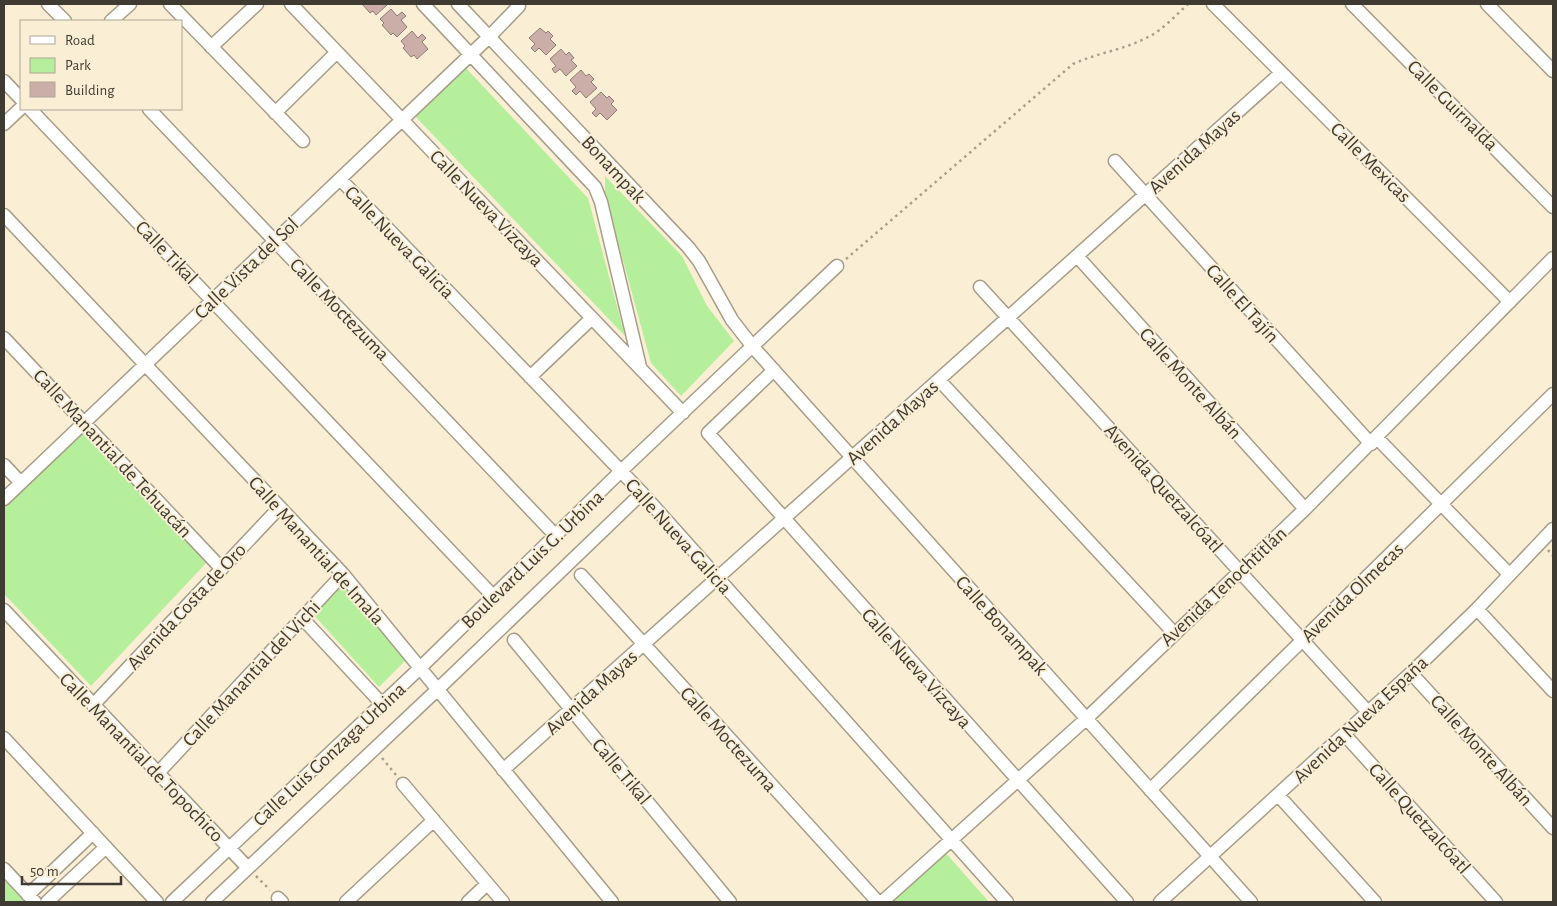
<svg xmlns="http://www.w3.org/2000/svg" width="1557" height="906" viewBox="0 0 1557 906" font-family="'Alegreya Sans',sans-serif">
<rect width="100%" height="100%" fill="#faeed5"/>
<path fill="#b5ef9c" d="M464 66 588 198 625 336 414 115Z
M605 176 682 256 707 306 734 341 681 396 651 363 605 194Z
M82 433 207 562 91 686 4 594V507Z
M340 580 407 659 379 687 311 612Z
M944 851 989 902H887Z
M4 880 23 900 20 902H4Z"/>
<path fill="#cbaea7" stroke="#957a74" d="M362 4H386L387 5 376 15 373 11 370 13Z
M391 9 397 16 402 12 406 16 401 20 407 27 397 37 393 33 391 35 382 25 384 23 380 19Z
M540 28 546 33 548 31 553 36 550 39 556 45 546 55 539 48 535 52 531 48 535 44 529 38Z
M412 31 418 38 422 34 426 38 422 42 428 49 417 59 414 55 411 57 403 48 405 46 401 41Z
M561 49 566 55 569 52 574 58 571 60 577 66 566 76 560 69 555 73 552 69 556 66 550 59Z
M581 70 586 76 589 74 594 79 591 82 597 88 586 98 580 91 576 95 572 91 576 87 570 80Z
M601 92 607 98 609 96 614 101 611 104 617 110 607 120 600 113 596 117 592 113 596 109 590 102Z"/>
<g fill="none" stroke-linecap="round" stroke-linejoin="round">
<g stroke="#a89d86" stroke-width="15">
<path id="minor" d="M48 4 65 21
M170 4 303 141
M291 4 683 413
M423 4 595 187 601 202 640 367
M458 4 688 247 699 261 732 320 753 347 1251 902
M1213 4 1510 302
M1352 4 1553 207
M1487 4 1553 71
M111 21 130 4
M211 47 257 4
M4 81 21 99
M30 109 493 596
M149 109 556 536
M275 113 337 52
M4 124 21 108
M1115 161 1371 444
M340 179 642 493 1007 902
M4 215 343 574 612 902
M1077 256 1305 509
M980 287 1368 712
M4 338 221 568
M774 370 708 433 1127 902
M530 377 592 318
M939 380 1174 633
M1377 438 1509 574
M4 465 21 483
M4 499 489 37 519 6
M581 575 878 902
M1477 609 1553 691
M4 610 248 868
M302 618 382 704
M514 640 730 902
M1411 673 1553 828
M93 705 280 507
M1344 734 1496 902
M4 738 157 902
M503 770 1281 73
M158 773 343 574
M403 784 503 902
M1150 790 1553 394
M1278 795 1375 902
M4 869 35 902
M28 895 93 833
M278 898 282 902
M47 902 106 847
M172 902 420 668 621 471 837 266
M212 902 438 689 642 493
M346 902 434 820
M468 902 487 884
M882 902 1086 719 1305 509 1553 258
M1160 902 1411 673 1477 609 1553 529"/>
</g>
<path stroke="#a89f8d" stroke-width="2.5" stroke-dasharray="2.5 4" stroke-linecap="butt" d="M846 259 1073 64C1097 53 1123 50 1146 38 1162 31 1175 16 1188 4
M1548 550 1553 556
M382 758 396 775
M256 876 270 890"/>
<use href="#minor" stroke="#fff" stroke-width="12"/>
</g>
<g text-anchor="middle" stroke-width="4" stroke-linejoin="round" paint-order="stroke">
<g font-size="20" fill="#403b32" stroke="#faeed5">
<text transform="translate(1453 105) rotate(45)" y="7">Calle Guirnalda</text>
<text transform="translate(1194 151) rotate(-42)" y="7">Avenida Mayas</text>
<text transform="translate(1371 162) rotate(45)" y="7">Calle Mexicas</text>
<text transform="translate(614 169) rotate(47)" y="7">Bonampak</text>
<text transform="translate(487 208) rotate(46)" y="7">Calle Nueva Vizcaya</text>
<text transform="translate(400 242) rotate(46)" y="7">Calle Nueva Galicia</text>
<text transform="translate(167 252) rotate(46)" y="7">Calle Tikal</text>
<text transform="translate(246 268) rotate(-44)" y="7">Calle Vista del Sol</text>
<text transform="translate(1243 303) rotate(48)" y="7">Calle El Tajín</text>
<text transform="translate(340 309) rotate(46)" y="7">Calle Moctezuma</text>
<text transform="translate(1191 383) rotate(48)" y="7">Calle Monte Albán</text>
<text transform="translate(892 422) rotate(-42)" y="7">Avenida Mayas</text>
<text transform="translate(113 453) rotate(47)" y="7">Calle Manantial de Tehuacán</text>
<text transform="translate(1164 488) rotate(48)" y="7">Avenida Quetzalcóatl</text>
<text transform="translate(679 536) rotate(48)" y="7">Calle Nueva Galicia</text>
<text transform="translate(317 550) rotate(48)" y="7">Calle Manantial de Imala</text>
<text transform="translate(532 559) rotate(-44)" y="7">Boulevard Luis G. Urbina</text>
<text transform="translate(1223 586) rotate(-43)" y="7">Avenida Tenochtitlán</text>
<text transform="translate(1352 592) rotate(-44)" y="7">Avenida Olmecas</text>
<text transform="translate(186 606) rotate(-47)" y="7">Avenida Costa de Oro</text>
<text transform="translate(1002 625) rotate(48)" y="7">Calle Bonampak</text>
<text transform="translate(917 668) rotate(48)" y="7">Calle Nueva Vizcaya</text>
<text transform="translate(251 673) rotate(-47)" y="7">Calle Manantial del Vichi</text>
<text transform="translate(591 692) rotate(-42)" y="7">Avenida Mayas</text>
<text transform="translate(1360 719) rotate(-43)" y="7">Avenida Nueva España</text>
<text transform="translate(729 739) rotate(48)" y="7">Calle Moctezuma</text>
<text transform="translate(1482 750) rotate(48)" y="7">Calle Monte Albán</text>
<text transform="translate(329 754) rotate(-43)" y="7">Calle Luis Gonzaga Urbina</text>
<text transform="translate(142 757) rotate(46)" y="7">Calle Manantial de Topochico</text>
<text transform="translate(622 771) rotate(50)" y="7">Calle Tikal</text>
<text transform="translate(1420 818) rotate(48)" y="7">Calle Quetzalcóatl</text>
</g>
</g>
<rect width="1557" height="906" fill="none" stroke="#403b32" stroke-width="10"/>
<rect x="20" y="20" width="162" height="90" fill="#faeed5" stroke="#b0a694"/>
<rect x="30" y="36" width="25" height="8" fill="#ffffff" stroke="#b0a694"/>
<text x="65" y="45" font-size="15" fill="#403b32">Road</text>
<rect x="30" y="58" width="25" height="15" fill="#b5ef9c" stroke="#b0a694"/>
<text x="65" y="70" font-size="15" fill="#403b32">Park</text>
<rect x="30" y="82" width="25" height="15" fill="#cbaea7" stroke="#b0a694"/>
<text x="65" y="95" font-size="15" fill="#403b32">Building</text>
<path d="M22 876v8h99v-8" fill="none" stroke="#403b32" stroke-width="2.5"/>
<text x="30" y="876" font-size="15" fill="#403b32" stroke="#faeed5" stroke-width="4" paint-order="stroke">50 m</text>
</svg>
